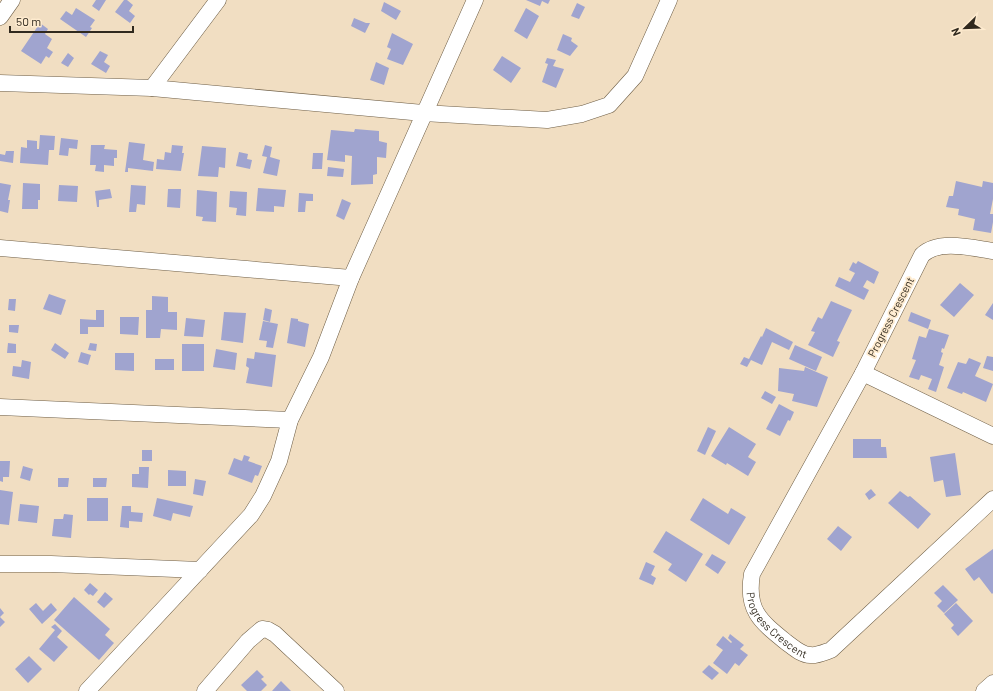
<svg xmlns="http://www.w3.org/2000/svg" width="993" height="691" viewBox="0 0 993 691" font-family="Barlow,sans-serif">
<rect width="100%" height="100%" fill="#f1dec2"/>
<path fill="#a0a4cf" d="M96 0H106L99 11 92 6Z
M124 0H127L133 5 129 11 135 16 130 23 115 12Z
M526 0H550L548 4 542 1 540 6Z
M384 2 401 11 396 20 381 11Z
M577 3 585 7 579 19 571 16Z
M76 8 95 20 90 27 92 28 86 37 60 19 66 11 72 15Z
M526 8 539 16 527 39 514 31Z
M354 18 366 23H370L365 33 351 26Z
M40 23 48 29 45 34 52 39 47 48 53 52 49 58 46 56 41 64 21 51Z
M392 33 413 44 403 65 387 59 391 49 387 47Z
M563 34 572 38 571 41 578 46 570 56 557 50Z
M100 51 108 55 104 62 110 66 106 73 91 64Z
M68 53 74 58 68 67 61 63Z
M502 56 521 68 511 83 493 70Z
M547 58 556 60 553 66 564 69 556 88 542 82 548 64 545 63Z
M376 62 389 68 384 85 370 80Z
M355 129 379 131V141L387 143 386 158 377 157V174L373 175V184L351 185 352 156 345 155V162L327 160 331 130 354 132Z
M40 135 55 136 54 150H49L48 165 20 163 21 147 27 148V140L37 141V149H39Z
M61 138 78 140 77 149 69 148 68 156 59 155Z
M129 142 145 144 143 160 154 162 153 171 128 168V172H125Z
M91 145H105L104 149 117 150V158H114V166L104 165V172L95 171 96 165H90Z
M172 145 183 146 182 153H184L181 171 156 169 157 159 164 160 165 152 171 153Z
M265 145 272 147 270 157 280 160 277 176 263 173 267 157 262 156Z
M202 146 226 148 225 168 219 167 218 177 198 176Z
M6 151H14L13 163 0 161V154L5 155Z
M239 152 248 154 247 159 252 160 250 169 236 166Z
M313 153H323L322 169H312Z
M328 167 344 169 343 177 327 176Z
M956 181 982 187 983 181 993 183V199L990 214H993V222L991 233 973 230 975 219 958 215 959 209 946 207 949 196H953Z
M0 183 11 185 8 200H10L8 213 0 211Z
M23 183 40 184V200H38V209H22Z
M59 185 78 186 77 202 58 201Z
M131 185 146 186 145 205 137 204 136 212H129Z
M258 188 286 190 284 207 274 206V212L256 211Z
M110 189 112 198 99 200V207H97L95 191Z
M168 189H181L180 208 167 207Z
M197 190 217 192 216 222 202 221 203 217 196 216Z
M230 191 247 192 246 216 236 215 237 208 229 207Z
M299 193 313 194V201H306L305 212H298Z
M342 199 351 203 344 220 336 216Z
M858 261 879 272 874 284 867 280 863 287 869 290 864 300 835 286 839 277 850 282 855 273 849 270 853 262 856 264Z
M960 283 974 295 954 317 940 305Z
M49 294 66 300 61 315 43 309Z
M152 296 168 297V312H177V330L161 329 160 338H146V310H152Z
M9 299H16L15 311 8 310Z
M831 301 852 310 837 341 840 342 833 357 808 345 815 332 811 331 818 317 822 319Z
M993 303V320L985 315Z
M265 308 272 310 270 322 263 320Z
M96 310H104V327H88V334H80V319L96 320Z
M224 312 246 313 243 343 221 340Z
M911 312 931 320 928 329 908 321Z
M120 317H139L138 335 120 334Z
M186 318 205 320 203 337 184 336Z
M291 318 298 319V321L309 324 305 347 287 343Z
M263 321 278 324 273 348 266 347 267 341 259 340Z
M9 325H19L18 333 9 332Z
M766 328 793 342 789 350 772 342 762 365 751 360 747 367 740 364 744 357 749 359 761 336 762 337Z
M929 329 949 335 944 349 942 348 941 352 943 353 939 365 944 367 936 392 928 389 932 379 921 375 919 380 909 377 916 360 912 359 919 336 926 338Z
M8 343 16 344V353H7Z
M55 343 69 353 65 359 51 350Z
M90 343 97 344 96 351 88 350Z
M182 344H204V371H182Z
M795 345 822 357 816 371 789 359Z
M216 349 237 353 235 370 213 367Z
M81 352 91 355 88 365 78 362Z
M255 352 276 355 272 387 246 383 249 368 246 366 247 358 254 359Z
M115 353H134V371L115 370Z
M987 356 993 357V371L983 368Z
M969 358 981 363 975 376 993 384 986 402 963 392 962 394 947 388 958 362 966 364Z
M155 359H174V370H155Z
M22 360 31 362 29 379 12 376 13 366 21 367Z
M805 367 828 377 817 407 792 401 794 394 778 391 779 368 804 371Z
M765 391 776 397 772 404 761 398Z
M779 404 794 412 790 421 788 420 780 436 766 429Z
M708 427 716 431 705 455 697 451Z
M729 427 756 444 748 457 756 462 748 476 727 463 726 465 711 456Z
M853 439H881V447H886L887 458H853Z
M142 450H152V461H142Z
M955 453 961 495 946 497 943 480 934 482 930 457Z
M244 455 250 457 248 461 262 466 258 476 255 475 252 483 228 474 234 458 242 461Z
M0 461H10L9 477H3V482L0 481Z
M23 466 33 469 30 481 20 478Z
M139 467H149L148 488 132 487V474H139Z
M168 470 186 471V486H168Z
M58 478H69L68 487H58Z
M93 478H107L106 487H93Z
M195 479 206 481 203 496 193 494Z
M871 489 876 495 869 500 865 494Z
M0 490 13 492 9 525 0 524Z
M900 491 908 497 910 496 931 514 918 529 888 503Z
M87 498H108V521H87Z
M157 498 193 506 190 517 173 513 171 521 153 516Z
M703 498 728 514 731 508 746 517 729 545 690 520Z
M20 504 39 506 37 523 18 521Z
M122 506H131V512L143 513 142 522 129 521V528L120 527Z
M64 514 73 515 71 538 52 536 54 519H63Z
M838 526 852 537 841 551 827 539Z
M666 531 703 554 686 582 668 570 672 564 653 552Z
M993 549V593L992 594 979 577 974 581 965 569Z
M712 554 726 562 718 574 705 565Z
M646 562 655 566 651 575 656 578 653 585 639 579Z
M90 583 98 590 93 596 90 594 89 595 84 590Z
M943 585 958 600 944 613 937 606 942 601 934 593Z
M105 592 113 599 104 608 97 602Z
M74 597 110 629 105 635 114 643 99 660 54 620Z
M36 603 43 611 51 603 57 610 42 624 29 609Z
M956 603 973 621 958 636 951 628 954 625 944 614Z
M0 608 4 613 0 617 5 622 0 627Z
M55 624 62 631 57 637 68 647 54 662 39 649 55 630 51 627Z
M730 634 744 645 740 649 748 655 739 666 735 663 727 674 713 663 723 650 716 645 723 636 731 643 732 642 728 638Z
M29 656 42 669 28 683 15 669Z
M709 665 719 673 712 680 702 672Z
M257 670 264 677 261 679 267 685 261 691H247L241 685Z
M281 681 291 691H272Z"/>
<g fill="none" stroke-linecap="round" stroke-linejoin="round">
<g stroke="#6e5e46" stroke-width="17">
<g id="minor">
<path d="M0 17 12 0"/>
<path d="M0 83 152 88 423 113 547 120 582 114 609 105 635 76 669 0"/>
<path d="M152 88 218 0"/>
<path d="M0 248 351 278"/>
<path id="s1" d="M993 251C972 248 939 239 922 255L863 373 752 574C746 610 760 621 786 642 793 647 801 655 810 655 817 656 825 652 831 650L993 499"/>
<path d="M863 373 993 436"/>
<path d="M0 407 290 420"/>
<path d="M0 564H51L200 570"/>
<path d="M87 691 251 515 263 496 279 461 290 420 321 357 351 278 475 0"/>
<path d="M205 691 248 641 262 629 268 630 275 634 336 691"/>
<path d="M984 691 993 683"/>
</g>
</g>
<use href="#minor" stroke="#fff" stroke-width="16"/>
</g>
<g text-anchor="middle" stroke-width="3.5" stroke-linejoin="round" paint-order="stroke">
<g font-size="11" fill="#30291e" stroke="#feebcf">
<text transform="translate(891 317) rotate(-63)" y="4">Progress Crescent</text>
<text dy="4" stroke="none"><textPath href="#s1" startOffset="497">Progress Crescent</textPath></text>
</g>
</g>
<g transform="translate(965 28) rotate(247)" stroke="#feebcf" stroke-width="3" paint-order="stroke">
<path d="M0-3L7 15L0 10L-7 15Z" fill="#30291e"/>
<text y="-6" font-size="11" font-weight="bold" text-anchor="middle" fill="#30291e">N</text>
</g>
<path d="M10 26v6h123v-6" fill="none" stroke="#30291e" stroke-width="2"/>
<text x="16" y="26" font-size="12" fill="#30291e" stroke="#feebcf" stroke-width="3" paint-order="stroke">50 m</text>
</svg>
